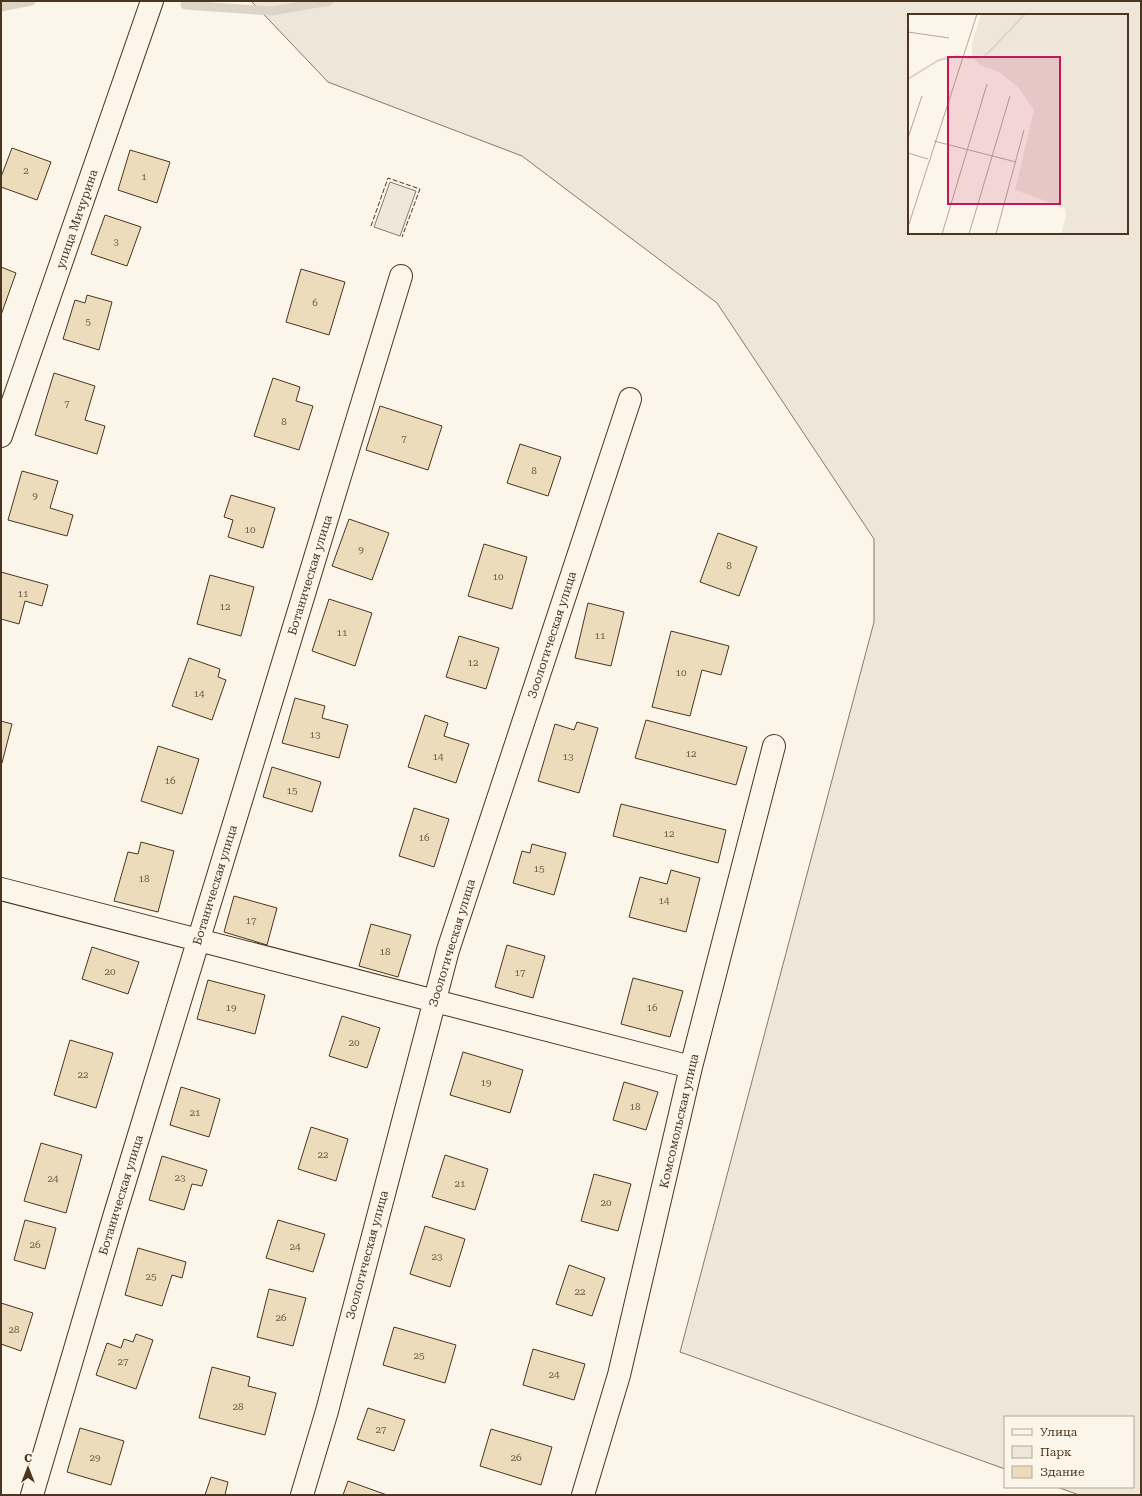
<svg xmlns="http://www.w3.org/2000/svg" width="1142" height="1496" viewBox="0 0 1142 1496" font-family="'Roboto Serif',serif">
<rect width="100%" height="100%" fill="#fbf6e9"/>
<path fill="#ede6d9" stroke="#887966" fill-rule="evenodd" d="M251 1H1141V1495H1079L1057 1487H1133V1417H1005V1469L680 1352 874 622V539L717 303 522 156 328 82ZM909 15H1127V233H909Z
M390 182 416 191 400 236 374 227Z"/>
<g fill="none" stroke-linecap="round" stroke-linejoin="round">
<path stroke="#dcd4c6" stroke-width="9" d="M185 5 272 11 329 1
M1 7 31 1"/>
</g>
<path fill="#ecdcbc" stroke="#4a3520" d="M12 148 51 162 37 200 1 187V177Z
M130 150 170 162 157 203 118 190Z
M105 215 141 227 127 266 91 254Z
M1 267 16 273 1 315Z
M301 269 345 282 329 335 286 322Z
M87 295 112 302 99 350 63 339 75 300 85 303Z
M54 373 95 386 85 420 105 426 97 454 35 435Z
M273 378 300 387 296 401 313 406 299 450 254 436Z
M380 406 442 426 428 470 366 450Z
M520 444 561 457 548 496 507 483Z
M22 471 58 481 50 508 73 515 67 536 8 520Z
M231 495 275 508 263 548 228 537 233 520 224 517Z
M349 519 389 533 372 580 332 566Z
M718 533 757 547 739 596 700 582Z
M484 544 527 557 512 609 468 596Z
M1 572 48 585 42 606 25 601 19 624 1 619Z
M210 575 254 587 241 636 197 624Z
M329 599 372 613 355 666 312 651Z
M588 603 624 612 611 666 575 658Z
M671 631 729 646 721 675 702 670 690 716 652 707Z
M459 636 499 648 486 689 446 677Z
M189 658 220 669 218 677 226 680 212 720 172 706Z
M295 698 325 706 322 718 348 725 339 758 282 743Z
M425 715 448 723 444 736 469 744 456 783 408 767Z
M646 720 747 747 736 785 635 758Z
M1 721 12 724 2 763H1Z
M577 722 598 728 579 793 538 781 555 724 574 730Z
M158 746 199 759 182 814 141 801Z
M272 767 321 782 312 812 263 797Z
M621 804 726 830 718 863 613 836Z
M414 808 449 819 434 867 399 856Z
M141 842 174 851 158 912 114 901 128 852 138 854Z
M532 844 566 853 554 895 513 883 522 851 530 853Z
M671 870 700 878 686 932 629 917 640 877 667 884Z
M234 896 277 908 267 945 224 932Z
M371 924 411 935 398 977 359 966Z
M507 945 545 956 533 998 495 987Z
M92 947 139 962 128 994 82 979Z
M633 978 683 991 670 1037 621 1024Z
M208 980 265 995 255 1034 197 1019Z
M342 1016 380 1028 367 1068 329 1056Z
M70 1040 113 1053 96 1108 54 1095Z
M463 1052 523 1070 510 1113 450 1095Z
M624 1082 658 1092 646 1130 613 1120Z
M181 1087 220 1099 209 1137 170 1125Z
M311 1127 348 1139 336 1181 298 1169Z
M41 1143 82 1155 66 1213 24 1201Z
M445 1155 488 1169 475 1210 432 1197Z
M162 1156 207 1170 202 1186 192 1184 184 1210 149 1200Z
M594 1174 631 1184 618 1231 581 1221Z
M25 1220 56 1228 45 1269 14 1260Z
M278 1220 325 1234 313 1272 266 1258Z
M425 1226 465 1239 450 1287 410 1274Z
M138 1248 186 1262 182 1278 172 1275 162 1306 125 1295Z
M569 1265 605 1278 592 1316 556 1304Z
M269 1289 306 1298 293 1346 257 1337Z
M1 1303 33 1313 21 1351 1 1344Z
M394 1327 456 1345 445 1383 383 1365Z
M136 1334 153 1340 136 1389 96 1375 107 1343 121 1348 124 1339 133 1342Z
M533 1349 585 1364 574 1400 523 1385Z
M212 1367 250 1377 248 1386 276 1393 265 1435 199 1418Z
M368 1408 405 1420 394 1451 357 1439Z
M80 1428 124 1441 111 1485 67 1472Z
M491 1429 552 1447 541 1485 480 1466Z
M211 1477 228 1482 225 1495H205Z
M348 1481 387 1495H343Z"/>
<g fill="none" stroke-linecap="round" stroke-linejoin="round">
<g stroke="#4a3520" stroke-width="24">
<path id="minor" d="M1 436 152 1
M1 889 691 1067
M32 1495 114 1217 401 276
M302 1495 327 1411 448 950 630 399
M583 1495 619 1375 691 1067 774 746"/>
</g>
<use href="#minor" stroke="#fbf6e9" stroke-width="22"/>
<path stroke="#4a3520" stroke-width="1" stroke-dasharray="5 2" stroke-linecap="butt" d="M371 226 388 178 420 189 402 237"/>
</g>
<g text-anchor="middle" stroke-width="3" stroke-linejoin="round" paint-order="stroke">
<g font-size="10" fill="#725f47">
<text x="26" y="174">2</text>
<text x="144" y="180">1</text>
<text x="116" y="245">3</text>
<text x="315" y="306">6</text>
<text x="88" y="325">5</text>
<text x="67" y="407">7</text>
<text x="284" y="425">8</text>
<text x="404" y="442">7</text>
<text x="534" y="474">8</text>
<text x="35" y="499">9</text>
<text x="250" y="533">10</text>
<text x="361" y="553">9</text>
<text x="729" y="569">8</text>
<text x="498" y="580">10</text>
<text x="23" y="597">11</text>
<text x="225" y="610">12</text>
<text x="342" y="636">11</text>
<text x="600" y="639">11</text>
<text x="473" y="666">12</text>
<text x="681" y="676">10</text>
<text x="199" y="697">14</text>
<text x="315" y="738">13</text>
<text x="691" y="757">12</text>
<text x="438" y="760">14</text>
<text x="568" y="760">13</text>
<text x="170" y="784">16</text>
<text x="292" y="794">15</text>
<text x="669" y="837">12</text>
<text x="424" y="841">16</text>
<text x="539" y="872">15</text>
<text x="144" y="882">18</text>
<text x="664" y="904">14</text>
<text x="251" y="924">17</text>
<text x="385" y="955">18</text>
<text x="110" y="975">20</text>
<text x="520" y="976">17</text>
<text x="231" y="1011">19</text>
<text x="652" y="1011">16</text>
<text x="354" y="1046">20</text>
<text x="83" y="1078">22</text>
<text x="486" y="1086">19</text>
<text x="635" y="1110">18</text>
<text x="195" y="1116">21</text>
<text x="323" y="1158">22</text>
<text x="180" y="1181">23</text>
<text x="53" y="1182">24</text>
<text x="460" y="1187">21</text>
<text x="606" y="1206">20</text>
<text x="35" y="1248">26</text>
<text x="295" y="1250">24</text>
<text x="437" y="1260">23</text>
<text x="151" y="1280">25</text>
<text x="580" y="1295">22</text>
<text x="281" y="1321">26</text>
<text x="14" y="1333">28</text>
<text x="419" y="1359">25</text>
<text x="123" y="1365">27</text>
<text x="554" y="1378">24</text>
<text x="238" y="1410">28</text>
<text x="381" y="1433">27</text>
<text x="95" y="1461">29</text>
<text x="516" y="1461">26</text>
</g>
<g font-size="12" fill="#4a3520" stroke="#fbf6e9">
<text transform="translate(77 219) rotate(-71)" y="4">улица Мичурина</text>
<text transform="translate(310 575) rotate(-73)" y="4">Ботаническая улица</text>
<text transform="translate(552 635) rotate(-72)" y="4">Зоологическая улица</text>
<text transform="translate(215 885) rotate(-73)" y="4">Ботаническая улица</text>
<text transform="translate(452 943) rotate(-73)" y="4">Зоологическая улица</text>
<text transform="translate(679 1121) rotate(-77)" y="4">Комсомольская улица</text>
<text transform="translate(121 1195) rotate(-73)" y="4">Ботаническая улица</text>
<text transform="translate(367 1255) rotate(-75)" y="4">Зоологическая улица</text>
</g>
</g>
<g transform="translate(908 14)">
<rect width="220" height="220" fill="#fbf6e9"/>
<path d="M73 0H220V220H153L158 202 157 194 107 176 126 96 110 73 91 58 72 51 64 43V31Z" fill="#ede6d9"/>
<path fill="none" stroke="#dcd4c6" stroke-width="2" d="M58 44 75 43 81 38 117 0M0 65 31 46 51 42"/>
<path fill="none" stroke="#b4a999" stroke-width="1" d="M0 18 41 24M0 124 14 82M26 127 108 148M0 139 20 145M0 213 69 0M34 220 79 70M61 220 102 82M88 220 116 116"/>
<path fill="#c2185b" fill-opacity="0.15" stroke="#c2185b" stroke-width="2" d="M40 43H152V190H40Z"/>
<rect width="220" height="220" fill="none" stroke="#4a3520" stroke-width="2"/>
</g>
<rect width="1142" height="1496" fill="none" stroke="#4a3520" stroke-width="4"/>
<rect x="1004" y="1416" width="130" height="72" fill="#fbf6e9" stroke="#b4a999"/>
<rect x="1012" y="1429" width="20" height="6" fill="#fbf6e9" stroke="#b4a999"/>
<text x="1040" y="1436" font-size="12" fill="#4a3520">Улица</text>
<rect x="1012" y="1446" width="20" height="12" fill="#ede6d9" stroke="#b4a999"/>
<text x="1040" y="1456" font-size="12" fill="#4a3520">Парк</text>
<rect x="1012" y="1466" width="20" height="12" fill="#ecdcbc" stroke="#b4a999"/>
<text x="1040" y="1476" font-size="12" fill="#4a3520">Здание</text>
<g transform="translate(28 1468)" stroke="#fbf6e9" stroke-width="3" paint-order="stroke">
<path d="M0-3L7 15L0 10L-7 15Z" fill="#4a3520"/>
<text y="-6" font-size="11" font-weight="bold" text-anchor="middle" fill="#4a3520">С</text>
</g>
</svg>
